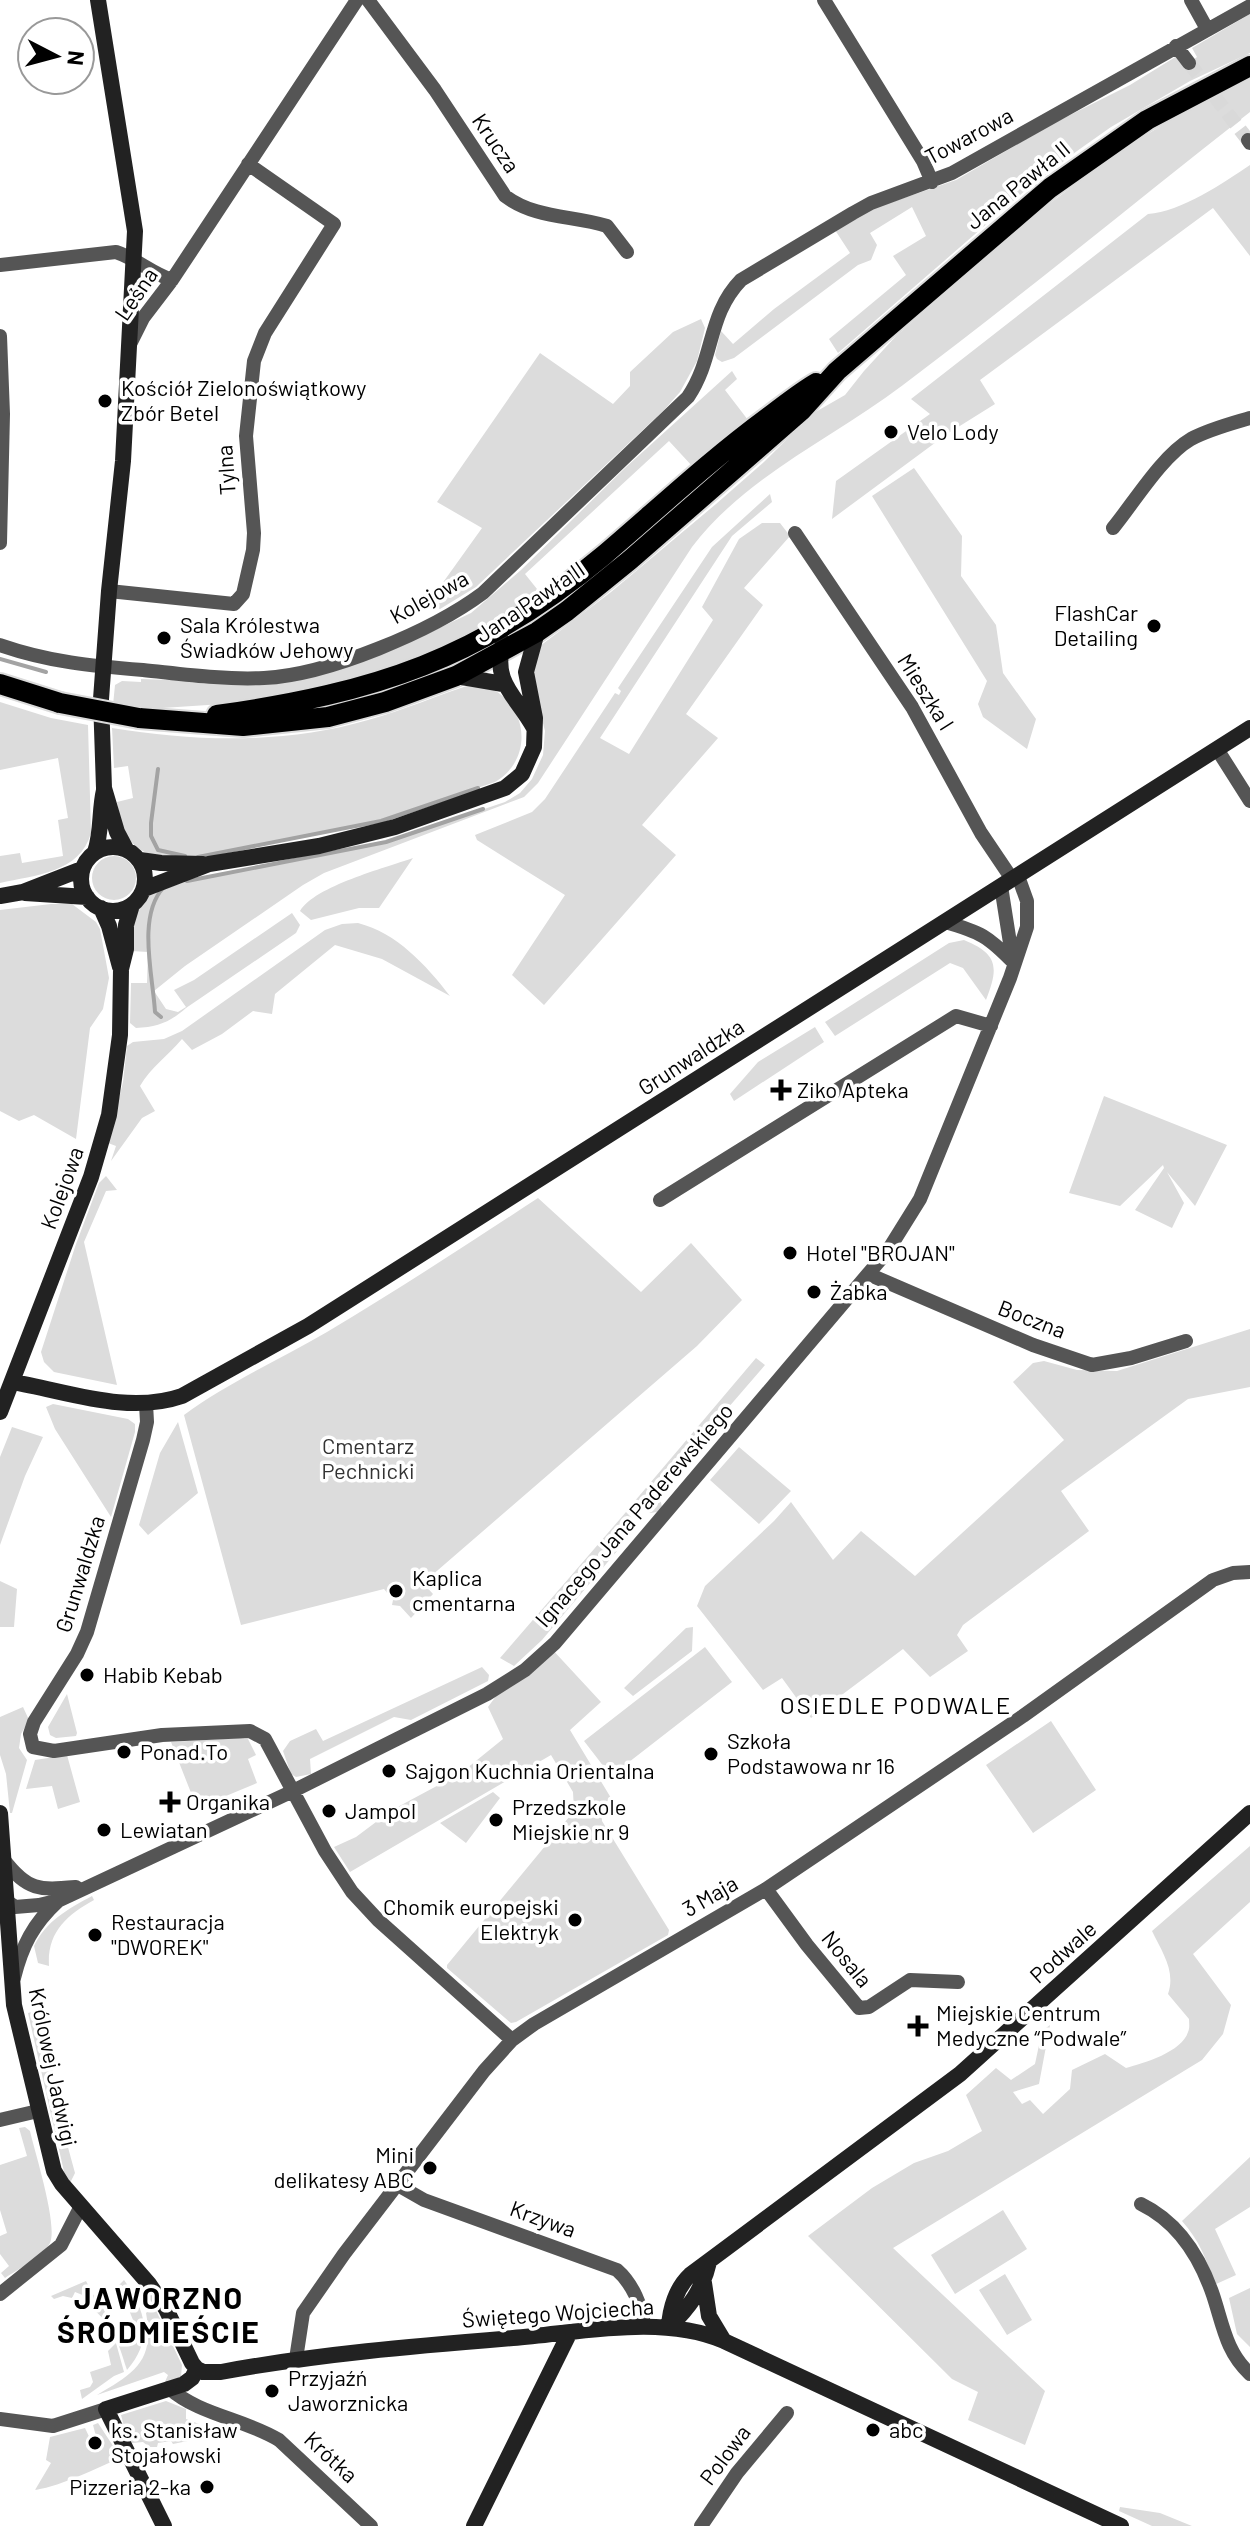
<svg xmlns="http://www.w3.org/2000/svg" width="1250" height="2526" viewBox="0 0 1250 2526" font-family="Barlow,sans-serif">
<rect width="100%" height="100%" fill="#fff"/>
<path fill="#dcdcdc" d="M1250 14V53L1190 81 1111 127 1077 151 1027 189 838 353 829 339 906 275 893 256 926 236 912 207 870 233 877 245 871 260 858 265 734 358 722 362 717 359 715 355 721 331 733 344 774 309 850 253 835 230 872 209 956 180 1054 123 1130 85 1177 56 1185 66 1197 57 1192 48Z
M1250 79V112C1134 203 1020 297 903 385 832 439 747 475 692 547L538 783 524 797 324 873 303 885 185 966 154 991 166 1009 178 1012 186 1007 174 990 194 980 292 913 300 925 296 933 186 1008C170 1022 158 1027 136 1028L130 1023 131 983H147L148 952 131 951 135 909 151 894 196 878 336 853 386 842 505 802 520 793 532 779 543 755 545 731 532 680 540 646 611 592 716 504 765 461 812 414 845 395 864 371 896 336 1041 210 1124 148 1203 101Z
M1250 165V256L1213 208 980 380 995 404 947 434 832 519 836 481 930 414 911 399 1148 214C1181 212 1223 183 1250 165Z
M701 319 705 328 697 361 680 392 664 410 476 587 440 609 429 602 482 528 437 502 540 353 613 404 630 386V372L673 332Z
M732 371 737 379 725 390 748 420 693 467 669 441 525 574 541 594 487 629 387 672 253 702 147 709 113 705 115 685 122 681 141 682V679L264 683 401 646 471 613 521 570 625 468Z
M914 468 962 536 961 576 996 625 1003 673 1036 719 1027 749 983 717 978 704 987 681 872 496Z
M770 494 772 502 732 536 600 738 629 754 713 620 702 607 739 539 762 523H780L790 536 744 588 763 605 686 714 718 738 642 825 676 855 544 1005 512 975 565 895 477 840 475 835 532 812 545 799 615 693 619 695 621 691 618 688 712 547Z
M473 684C523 688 541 755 495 782L381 821 193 857C145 859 125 853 117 802L133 798 128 766 114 768 112 728C198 742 285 744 368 720 404 710 438 695 473 684Z
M0 702 51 718 88 725 91 833C80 873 35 875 0 883V856L20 853 22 863 63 856 58 820 68 818 58 758 0 770Z
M92 878a22 22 0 1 1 44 0a22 22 0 1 1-44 0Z
M413 858 379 908H359L311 920 300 911C315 886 385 868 413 858Z
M51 904H72L96 922 100 929 109 978 103 1009 90 1028 76 1139 34 1115 19 1121 0 1111V910Z
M358 923C397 933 426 965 450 996L382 959 335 945 275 994 272 1014 253 1011 222 1034 192 1050 182 1039C168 1056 151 1067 140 1086L155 1111 142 1118 111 1161 116 1146 108 1143 123 1082 127 1046 133 1042 164 1039 182 1031 325 930 342 924Z
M964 940C998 954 999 967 986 1000L963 968 950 963 835 1036 825 1022 949 943Z
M815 1027 824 1042 734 1101 730 1094 758 1062Z
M1104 1096 1227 1145 1195 1206 1167 1172 1184 1203 1172 1228 1135 1210 1164 1168 1163 1165 1120 1206 1069 1193Z
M106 1176 117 1190 106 1191 84 1242 117 1385 54 1372 44 1362 41 1352 76 1244 99 1183Z
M538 1198 641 1292 691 1243 742 1300 697 1346 423 1583 433 1594 411 1618 400 1606 392 1605 393 1600 384 1589 241 1625 184 1415C229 1382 279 1360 327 1332 399 1289 468 1244 538 1198Z
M1250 1329V1387L1188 1399 1061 1491 1089 1531 963 1625 957 1635 968 1651 930 1677 903 1649 811 1718 782 1678 763 1690 697 1606 705 1586 774 1521 791 1502 833 1560 861 1531 915 1576 1064 1440 1013 1382 1033 1363 1044 1361 1077 1370 1117 1371Z
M756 1358 765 1365 658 1489 662 1507 657 1512 650 1513 634 1502Z
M53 1404 128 1419 135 1424V1432L111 1517 55 1429 46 1407Z
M178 1422 198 1493 148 1535 139 1525 160 1453Z
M12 1427 43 1437 25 1476 0 1545V1457Z
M739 1447 791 1491 759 1524 710 1480Z
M626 1512 639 1525 542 1640 514 1666 500 1658Z
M0 1581 17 1589 14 1627H0Z
M693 1627 692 1651 633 1696 624 1688 686 1628Z
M550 1647 601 1702 570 1730 611 1798 601 1807 602 1821 669 1930 668 1935 516 2022 511 2023 447 1968V1965L574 1811 573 1792 551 1755 350 1872 334 1847 356 1837 392 1810 461 1773 503 1739 488 1707 499 1692Z
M705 1647 732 1682 611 1776 584 1741Z
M482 1667 489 1675 488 1681 411 1720 394 1717 310 1759 311 1774 296 1777 291 1774 283 1751 290 1741 316 1729 323 1741Z
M67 1694 77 1733 76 1736 56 1738 50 1735 48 1727Z
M23 1707 29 1720 21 1734 19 1748 27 1760 12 1813H10L6 1774 0 1755V1717Z
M1051 1721 1096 1790 1033 1833 986 1765Z
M239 1738 248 1739 256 1755 248 1759 257 1783 197 1808 171 1742Z
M67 1755 80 1802 58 1809 52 1786 26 1789 35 1760Z
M493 1792 500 1798 466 1843 440 1823Z
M1250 1846V1902L1193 1954 1231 2005 1223 2034 1202 2060 893 2248 1045 2391 1025 2445 968 2420 978 2392 952 2379 808 2236 872 2188 914 2163 948 2151 982 2131 966 2095 996 2068 1011 2080 1035 2064 1042 2031 1050 2025 1039 2084 1013 2092 1022 2104 1030 2100 1043 2114 1070 2089 1072 2070 1105 2054 1126 2068C1144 2063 1182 2052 1188 2032 1190 2028 1189 2023 1189 2019L1168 1994C1176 1971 1162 1952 1152 1931Z
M92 1896 94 1900C67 1915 47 1932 49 1966L38 1963 34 1946C46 1921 68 1909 92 1896Z
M44 2009 60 2118 75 2173 70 2183 65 2176 28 2013Z
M25 2127 30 2131C35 2153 58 2225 50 2243 43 2257 18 2269 5 2278L1 2273 9 2266 0 2254V2236L7 2233 0 2210V2165L27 2156 19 2128Z
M1250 2157V2207L1215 2229 1236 2275 1214 2285C1208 2261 1199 2240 1182 2221Z
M1003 2210 1027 2249 955 2294 931 2255Z
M1005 2274 1032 2320 1007 2335 979 2290Z
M124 2280C146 2311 154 2339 127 2370 117 2338 112 2321 83 2302L85 2296 75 2292 72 2298 63 2296 54 2299 51 2296 86 2281 94 2296 97 2295 111 2325 115 2329 135 2325 119 2285Z
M1250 2288V2347L1237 2334 1229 2298Z
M154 2306 182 2365 181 2377 164 2384 168 2375 164 2372 97 2395C134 2373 155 2362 146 2313Z
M116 2343 124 2372 114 2376 82 2399 80 2390 90 2387 93 2382 90 2372 111 2365 108 2351Z
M166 2401 186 2409V2419L207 2427V2437L173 2444 171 2441 158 2443 157 2447H149L143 2442 132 2443 125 2432 132 2430 131 2425 124 2426 121 2415Z
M98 2423 121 2458C93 2469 65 2485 35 2490L51 2463 46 2460 50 2437 85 2428 94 2447 98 2444 93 2425Z
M1120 2507 1160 2513 1192 2526H1152L1119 2511Z"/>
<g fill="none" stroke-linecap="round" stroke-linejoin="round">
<path stroke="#a3a3a3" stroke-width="4" d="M0 659 46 672
M158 769 151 823V836L158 850 185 856
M198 857 381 821 478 788
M187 881 386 842 483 809
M161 1017 155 1012C153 976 137 917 163 888"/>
<path stroke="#d9d9d9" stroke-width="14" stroke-dasharray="14 7" stroke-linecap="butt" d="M1189 63 1248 140"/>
<g stroke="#dbdbdb" stroke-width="24">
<path id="primary" d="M0 684 60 703
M217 715C374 693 480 659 604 555 658 509 710 460 767 418 783 406 799 393 816 383
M139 718 243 726 328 717 385 702 456 676 537 632 567 611 630 560 801 411 837 371 1050 188 1147 120 1250 66"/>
</g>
<path stroke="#555" stroke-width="14" d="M368 0 435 90 505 196C536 219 572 215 607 226L627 252
M824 0 923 161 932 182
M1191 0 1207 29
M1176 46 1189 63
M1248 140 1250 143
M0 265 116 252C137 259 151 273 172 280
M0 336 3 414 0 543
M131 342 143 318 172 280 357 0
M1113 528C1135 501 1162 456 1191 439 1210 429 1230 424 1250 418
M795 533 912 707 981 833 1012 879
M109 591 234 604 243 594 253 550 254 533 246 436 254 361 265 333 334 224 248 164
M0 645C49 662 92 666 143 670 182 674 224 680 264 678 328 675 432 631 483 593L688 397C715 357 707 315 741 280L853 213 871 203 952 173 1250 6
M1217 749 1250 801
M1001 886 1013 962
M945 922C980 932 988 936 1014 963
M660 1200 956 1016 991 1026
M868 1274 1033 1345 1092 1365 1131 1358 1186 1341
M146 1404 147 1422 143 1440 87 1632 77 1654 34 1722 30 1734 33 1747 54 1751 162 1735 250 1731 265 1739 325 1851 352 1892 378 1920 512 2040
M4 1860C28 1891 39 1890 76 1887
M766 1889 807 1945 859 2008 869 2007 910 1980 958 1982
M0 1901H7L15 1907 39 1905 60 1900 291 1792 487 1694 525 1670 555 1643 868 1274 887 1252 920 1199 1010 978 1027 927V901L1018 876
M14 1978C22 1946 33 1924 58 1901
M0 2120 38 2111
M396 2184 424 2200 617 2270C632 2283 643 2307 644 2327
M1141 2204C1178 2222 1200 2257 1213 2295 1223 2325 1226 2352 1250 2374
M0 2294 61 2245 81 2206
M296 2359 303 2313 344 2254 484 2071 512 2040 534 2024 766 1889 1023 1716 1213 1580 1233 1573 1250 1572
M169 2388C199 2415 245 2419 279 2440L371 2526
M0 2419 53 2426 106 2409
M701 2526 737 2473 787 2413"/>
<path stroke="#222" stroke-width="16" d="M98 0 135 231 123 461 109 591 101 699 104 788 117 832 126 849
M503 642C492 684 516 695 534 728
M456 676 503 684
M81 879a32 32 0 1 1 64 0a32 32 0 1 1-64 0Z
M95 852C102 832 99 811 104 790
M140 860 161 863 203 864
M144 889 209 864 319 846 395 827 505 788 522 774 534 747 535 718 526 672 537 632
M25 893 87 897
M0 896 23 892 82 869
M101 908 109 926 120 967
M12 1382C67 1391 127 1415 182 1396L308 1326 1250 728
M0 1412 91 1177 109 1115 120 1035 121 969 126 949V925L132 905
M0 1813 14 2005 54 2171 62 2184 149 2284 166 2309 192 2363 197 2369
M704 2283 709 2316 724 2341
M669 2327C670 2309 676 2288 690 2275L960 2074 1250 1813
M669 2327C689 2308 703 2289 709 2262
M197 2369 203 2372H221C318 2354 415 2346 513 2338 580 2333 661 2314 724 2341L1121 2526
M164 2526 106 2409 184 2384 192 2378 197 2369
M474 2526 569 2334"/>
<use href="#primary" stroke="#000" stroke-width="20"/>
<g stroke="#dbdbdb" stroke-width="24" stroke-linecap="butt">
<path id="primary-bridge" d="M60 703 139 718"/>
</g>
<use href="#primary-bridge" stroke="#000" stroke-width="20"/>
</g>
<g fill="#000" stroke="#fff" stroke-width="3">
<circle cx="105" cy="401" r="8"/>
<circle cx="891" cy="432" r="8"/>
<circle cx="1154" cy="626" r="8"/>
<circle cx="164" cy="638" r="8"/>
<path d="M777 1078h8v8h8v8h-8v8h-8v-8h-8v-8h8z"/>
<circle cx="790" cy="1253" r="8"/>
<circle cx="814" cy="1292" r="8"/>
<circle cx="396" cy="1591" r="8"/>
<circle cx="87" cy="1675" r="8"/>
<circle cx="124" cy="1752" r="8"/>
<circle cx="711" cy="1754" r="8"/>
<circle cx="389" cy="1771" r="8"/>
<path d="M166 1790h8v8h8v8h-8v8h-8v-8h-8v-8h8z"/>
<circle cx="329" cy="1811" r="8"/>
<circle cx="496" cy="1820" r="8"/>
<circle cx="104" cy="1830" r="8"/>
<circle cx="575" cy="1920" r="8"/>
<circle cx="95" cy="1935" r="8"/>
<path d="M914 2014h8v8h8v8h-8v8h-8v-8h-8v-8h8z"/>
<circle cx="430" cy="2168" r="8"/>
<circle cx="272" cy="2391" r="8"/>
<circle cx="873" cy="2430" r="8"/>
<circle cx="95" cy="2443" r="8"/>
<circle cx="207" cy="2487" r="8"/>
</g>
<g text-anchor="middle" stroke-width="7" stroke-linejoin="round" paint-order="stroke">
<g font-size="22" fill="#000" stroke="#fff">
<text transform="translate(969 136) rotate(-28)" y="8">Towarowa</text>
<text transform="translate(496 143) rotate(56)" y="8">Krucza</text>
<text transform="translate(1018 185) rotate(-39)" y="8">Jana Pawła II</text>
<text transform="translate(136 294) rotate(-56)" y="8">Leśna</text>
<text transform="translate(226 470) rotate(-94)" y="8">Tylna</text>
<text transform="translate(429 597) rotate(-29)" y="8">Kolejowa</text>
<text transform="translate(530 602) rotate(-34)" y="8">Jana Pawła II</text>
<text transform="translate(926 692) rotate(58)" y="8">Mieszka I</text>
<text transform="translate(691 1057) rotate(-33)" y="8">Grunwaldzka</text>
<text transform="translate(62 1188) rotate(-70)" y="8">Kolejowa</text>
<text transform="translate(1032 1319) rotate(21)" y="8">Boczna</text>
<text transform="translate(634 1515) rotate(-49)" y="8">Ignacego Jana Paderewskiego</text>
<text transform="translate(80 1574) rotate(-73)" y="8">Grunwaldzka</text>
<text transform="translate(710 1896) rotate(-30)" y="8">3 Maja</text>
<text transform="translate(1063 1952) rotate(-42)" y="8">Podwale</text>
<text transform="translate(847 1959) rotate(51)" y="8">Nosala</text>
<text transform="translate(53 2067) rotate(78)" y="8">Królowej Jadwigi</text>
<text transform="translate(543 2219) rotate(20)" y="8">Krzywa</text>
<text transform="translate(558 2313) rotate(-4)" y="8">Świętego Wojciecha</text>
<text transform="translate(725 2455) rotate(-53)" y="8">Polowa</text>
<text transform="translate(331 2457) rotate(43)" y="8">Krótka</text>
</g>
<g font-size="22" fill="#000" stroke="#fff" text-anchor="start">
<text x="121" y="396">Kościół Zielonoświątkowy<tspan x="121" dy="25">Zbór Betel</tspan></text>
<text x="907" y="440">Velo Lody</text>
<text x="1138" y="621" text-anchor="end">FlashCar<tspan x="1138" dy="25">Detailing</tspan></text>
<text x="180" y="633">Sala Królestwa<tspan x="180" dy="25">Świadków Jehowy</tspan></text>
<text x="797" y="1098">Ziko Apteka</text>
<text x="806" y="1261">Hotel "BROJAN"</text>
<text x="830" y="1300">Żabka</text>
<text x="412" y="1586">Kaplica<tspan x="412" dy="25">cmentarna</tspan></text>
<text x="103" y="1683">Habib Kebab</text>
<text x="727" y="1749">Szkoła<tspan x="727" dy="25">Podstawowa nr 16</tspan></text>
<text x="140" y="1760">Ponad.To</text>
<text x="405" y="1779">Sajgon Kuchnia Orientalna</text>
<text x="186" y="1810">Organika</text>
<text x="512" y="1815">Przedszkole<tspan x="512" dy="25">Miejskie nr 9</tspan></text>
<text x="345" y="1819">Jampol</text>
<text x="120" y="1838">Lewiatan</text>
<text x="559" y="1915" text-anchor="end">Chomik europejski<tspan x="559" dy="25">Elektryk</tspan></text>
<text x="111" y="1930">Restauracja<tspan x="111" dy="25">"DWOREK"</tspan></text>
<text x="936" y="2021">Miejskie Centrum<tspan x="936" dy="25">Medyczne “Podwale”</tspan></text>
<text x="414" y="2163" text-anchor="end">Mini<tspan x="414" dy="25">delikatesy ABC</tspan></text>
<text x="288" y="2386">Przyjaźń<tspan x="288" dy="25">Jaworznicka</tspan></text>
<text x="111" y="2438">ks. Stanisław<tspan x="111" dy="25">Stojałowski</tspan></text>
<text x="889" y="2438">abc</text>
<text x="191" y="2495" text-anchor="end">Pizzeria 2-ka</text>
</g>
<g font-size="22" fill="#333" stroke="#fff">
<text x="368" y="1454">Cmentarz<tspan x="368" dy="25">Pechnicki</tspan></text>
</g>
<g font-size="24" letter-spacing="2" fill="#000" stroke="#fff">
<text x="896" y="1714">OSIEDLE PODWALE</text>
</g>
<g font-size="30" font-weight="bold" letter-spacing="2" fill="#000" stroke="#fff">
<text x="159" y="2309">JAWORZNO<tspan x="159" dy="34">ŚRÓDMIEŚCIE</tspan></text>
</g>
</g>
<g transform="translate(56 56) rotate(96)"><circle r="38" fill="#ffffff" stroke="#999999" stroke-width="2"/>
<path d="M0-6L14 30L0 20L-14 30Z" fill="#000000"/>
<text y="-12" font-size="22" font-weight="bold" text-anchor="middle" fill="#000000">N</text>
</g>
</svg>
